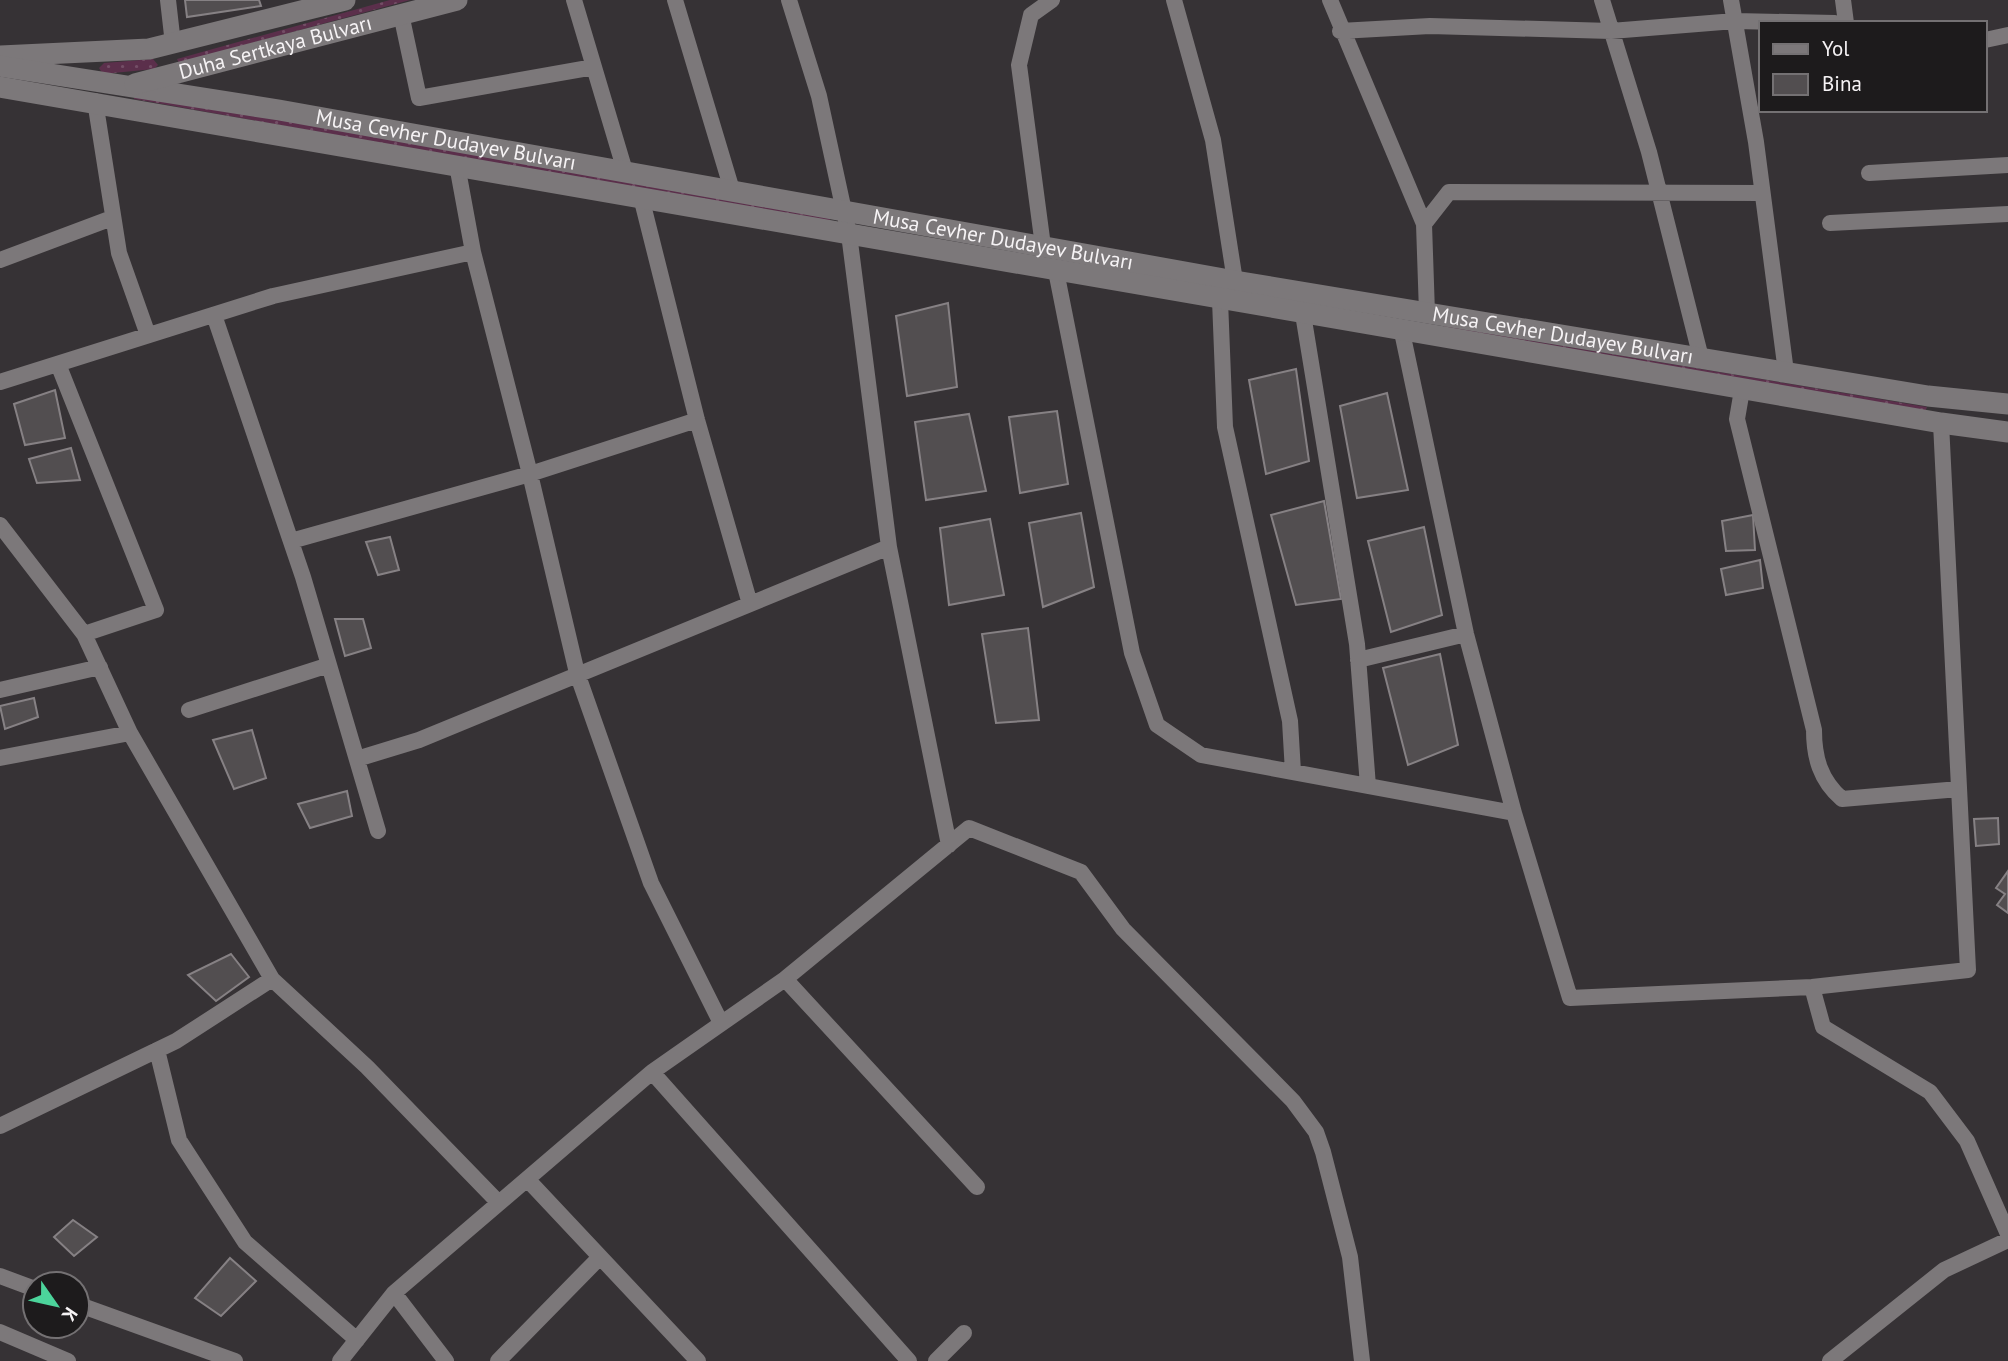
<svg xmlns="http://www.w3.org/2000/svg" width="2008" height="1361" viewBox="0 0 2008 1361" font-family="'PT Sans',sans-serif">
<defs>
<pattern id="grass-dots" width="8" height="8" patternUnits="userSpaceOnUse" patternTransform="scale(1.75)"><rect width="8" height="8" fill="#5b2f4b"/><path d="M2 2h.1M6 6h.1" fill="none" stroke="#734e66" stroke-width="1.8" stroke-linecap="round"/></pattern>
</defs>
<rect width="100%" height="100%" fill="#363235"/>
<path fill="url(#grass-dots)" d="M390 0H410L179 63 177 59Z
M153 59 158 65 154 69 103 74 99 68 104 63Z
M135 94 830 217V223L134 99Z
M1444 326 1927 407 1925 412 1444 330Z"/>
<path fill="#524e50" stroke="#868184" stroke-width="2" d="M185 0H259L261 6 187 17Z
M948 303 957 387 907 396 896 316Z
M1296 369 1309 461 1266 474 1249 380Z
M55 390 65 438 25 445 14 404Z
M1387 393 1408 490 1357 498 1340 406Z
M1057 411 1068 484 1020 493 1009 417Z
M969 414 986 491 926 500 915 422Z
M71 448 80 480 37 483 29 459Z
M1324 501 1341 599 1296 605 1271 515Z
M1081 513 1094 587 1043 607 1029 523Z
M1753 515 1755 550 1726 551 1722 521Z
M990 519 1004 595 949 605 940 528Z
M1424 527 1442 615 1391 632 1368 541Z
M390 537 399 570 378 575 366 542Z
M1760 560 1763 588 1726 595 1721 569Z
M335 619H363L371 648 345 656Z
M1028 628 1039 720 996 723 982 634Z
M1440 654 1458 745 1408 765 1383 668Z
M34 698 38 717 5 729 0 706Z
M252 730 266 778 234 789 213 740Z
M347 791 352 816 310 828 298 804Z
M1998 818 1999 844 1976 846 1974 819Z
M2008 871V913L1997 905 2005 894 1996 888Z
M231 954 249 977 216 1001 188 975Z
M73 1220 97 1237 74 1256 54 1237Z
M230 1258 256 1281 221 1316 195 1298Z"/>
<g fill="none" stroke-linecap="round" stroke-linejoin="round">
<path stroke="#7c787a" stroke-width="16" d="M168 0 173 44
M574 0 625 171
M675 0 732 190
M789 0 819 96 849 234 889 547 949 845
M1174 0 1213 140 1235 281
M1330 0 1424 224 1427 313
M1602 0 1649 152 1701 358
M1731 0 1756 142 1786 372
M1843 0 1846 23
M401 14 419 98 594 67
M1340 31 1430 26 1611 31 1735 21 1835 23
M1985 40 2008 35
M95 101 119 253 148 335
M457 165 473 252 530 474 577 673 651 883 721 1023
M1869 173 2008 165
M641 197 697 420 750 604
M1830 223 2008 214
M1424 224 1449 192 1762 193
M1043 246 1019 65 1031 15 1052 0
M0 260 112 218
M1056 271 1132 653 1157 725 1201 755 1514 813
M1220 300 1225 427 1290 721 1293 772
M1303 314 1357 644 1368 786
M214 315 303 577 378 831
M1402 332 1466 634 1514 813 1570 998 1812 987 1968 970 1941 423
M58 364 156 610 84 634
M0 382 273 296 473 252
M1742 390 1737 419 1814 730C1814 757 1820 780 1842 799L1959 789
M0 525 84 634 130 733 272 979 367 1067 499 1203
M291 541 530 474 697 420
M1358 660 1466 634
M0 690 100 667
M189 710 329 665
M0 758 130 733
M357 759 419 740 889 547
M785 979 977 1187
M1812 987 1823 1027 1930 1092 1967 1141 2008 1234
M157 1050 179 1140 245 1242 357 1340
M652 1072 909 1361
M0 1126 176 1041 272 979
M527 1179 698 1361
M0 1276 35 1289
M394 1293 446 1361
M77 1304 235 1361
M0 1332 68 1361
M340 1361 394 1293 652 1072 785 979 969 828 1081 872 1123 929 1293 1101 1316 1132 1323 1152 1350 1257 1362 1361
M498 1361 600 1257
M936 1361 964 1333
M1830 1361 1944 1270 2008 1240"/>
<g stroke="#7c787a" stroke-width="21">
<path d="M0 56 149 49 345 0"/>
<path id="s1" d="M0 66 279 110 1235 281 1928 396 2008 404"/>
<path id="s2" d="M135 84 457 0"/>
<path d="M0 87 1941 423 2008 432"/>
</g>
</g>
<g text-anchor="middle" stroke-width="5" stroke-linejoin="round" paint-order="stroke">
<g font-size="21" fill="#f6f3f5" stroke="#1d1b1c">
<text dy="7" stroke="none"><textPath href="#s2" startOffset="145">Duha Sertkaya Bulvarı</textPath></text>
<text dy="7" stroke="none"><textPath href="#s1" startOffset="452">Musa Cevher Dudayev Bulvarı</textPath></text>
<text dy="7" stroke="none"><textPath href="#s1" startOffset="1018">Musa Cevher Dudayev Bulvarı</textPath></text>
<text dy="7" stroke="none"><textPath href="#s1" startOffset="1586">Musa Cevher Dudayev Bulvarı</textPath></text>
</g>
</g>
<rect x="1759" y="21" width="228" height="91" fill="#1d1b1c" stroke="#747173" stroke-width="2"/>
<rect x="1773" y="44" width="35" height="10" fill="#7c787a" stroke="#747173" stroke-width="2"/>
<text x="1822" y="56" font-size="21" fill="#f6f3f5">Yol</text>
<rect x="1773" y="74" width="35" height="21" fill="#524e50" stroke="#747173" stroke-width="2"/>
<text x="1822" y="91" font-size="21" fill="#f6f3f5">Bina</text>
<g transform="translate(56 1305) rotate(124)"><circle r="33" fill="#1d1b1c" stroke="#747173" stroke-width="2"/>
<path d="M0-5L12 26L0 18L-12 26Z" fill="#4cd49b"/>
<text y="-10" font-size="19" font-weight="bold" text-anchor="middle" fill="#f6f3f5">K</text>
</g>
</svg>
